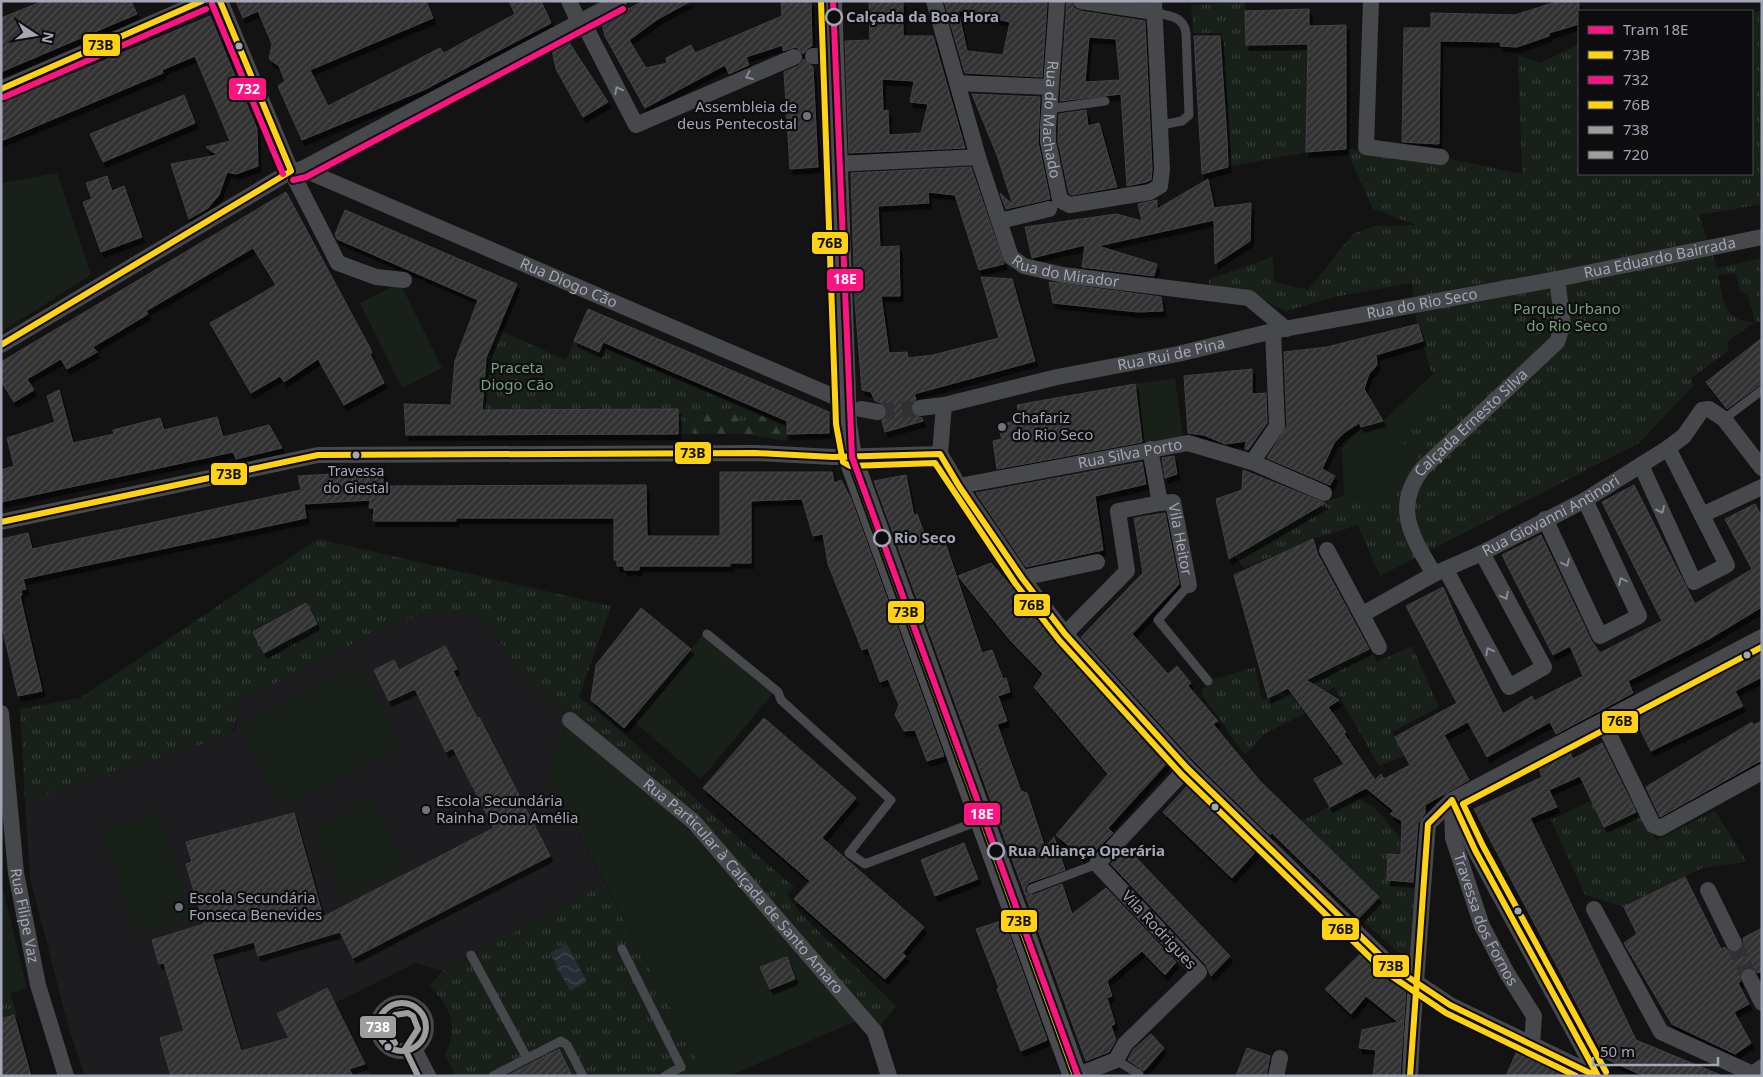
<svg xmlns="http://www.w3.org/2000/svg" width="1763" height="1077" viewBox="0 0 1763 1077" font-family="'Noto Sans',sans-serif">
<defs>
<pattern id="grass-tufts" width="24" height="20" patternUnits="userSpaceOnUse" patternTransform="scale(1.25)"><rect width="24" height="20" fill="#19201a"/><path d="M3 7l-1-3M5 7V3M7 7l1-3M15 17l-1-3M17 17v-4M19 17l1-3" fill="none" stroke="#373e39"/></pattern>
<pattern id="forest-firs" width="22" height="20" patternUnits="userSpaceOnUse" patternTransform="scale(1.25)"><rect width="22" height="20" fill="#19201a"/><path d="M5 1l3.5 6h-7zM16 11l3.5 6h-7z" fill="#373e39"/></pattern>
<pattern id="water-waves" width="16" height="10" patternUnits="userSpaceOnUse" patternTransform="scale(1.25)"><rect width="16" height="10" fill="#262d35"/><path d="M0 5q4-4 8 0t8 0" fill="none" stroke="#424950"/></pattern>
<pattern id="building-hatch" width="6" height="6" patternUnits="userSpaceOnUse" patternTransform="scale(1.25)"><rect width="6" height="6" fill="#313132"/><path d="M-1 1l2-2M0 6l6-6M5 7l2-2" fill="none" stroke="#4c4c4d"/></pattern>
<filter id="shadow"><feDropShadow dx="3" dy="5.5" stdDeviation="0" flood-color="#0009"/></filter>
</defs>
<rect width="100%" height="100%" fill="#131313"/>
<path fill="#1d1d1f" d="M445 611 461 613 479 621 492 632 531 684 570 720 546 770 605 884 442 971 415 963 335 1003 371 1076H85L69 1029 30 878 25 801 230 735 236 728 238 711 245 699 391 624 416 616Z"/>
<path fill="url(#grass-tufts)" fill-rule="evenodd" d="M1245 2 1247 45 1309 44 1306 152 1228 167 1222 33H1193L1191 5Z
M1762 10V204L1699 215 1717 268 1762 258V322H1755L1727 342 1729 350 1691 378 1694 385 1639 443 1380 576 1358 525 1313 539 1244 568 1234 556 1228 555 1260 541 1330 500 1344 496 1368 499 1383 459 1412 423 1454 397 1430 369 1416 319 1412 283 1334 297 1285 311 1253 294 1209 286V279L1273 257 1274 282 1308 290 1353 234 1374 226 1416 225 1373 209 1346 149 1441 157 1522 174 1518 55 1540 63 1579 44V174H1752V12ZM1736 273 1740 291 1748 296 1755 322C1723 322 1724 301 1718 275Z
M498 330 566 360 574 341 598 352 601 347 762 416H751L748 421 742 422 724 414 722 419C712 418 703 407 694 415V434H678V409L482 410 485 367Z
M318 539 611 606 579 697C654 756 721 825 794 887L787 894 799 912 896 1006 875 1032 570 720C557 708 542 697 531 683 516 667 506 647 491 631 462 601 426 613 391 624L245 699C236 710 239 724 230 735L25 801 20 709 80 698Z
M1412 646 1439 707 1392 732 1405 756 1379 766 1334 687 1301 706 1306 713 1264 734 1245 755 1201 693 1208 681 1255 667 1262 700 1370 648 1377 662Z
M1353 795 1375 808 1402 840 1401 855H1388L1387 880 1418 882 1410 962 1359 918 1379 897 1301 821Z
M1637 798 1656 840 1715 811 1747 862 1702 868 1624 907 1585 895 1551 820 1591 801 1604 827 1628 815 1624 805Z
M605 884 706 1076H456L445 1054C459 1029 451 1004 429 987L442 971Z
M10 993 17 1015 1 1019V996Z"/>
<path fill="url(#forest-firs)" d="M713 410 718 415 717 418 721 419 727 411 733 412C739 418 738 423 748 421L751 416H762L787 427V441L746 434H694V414L697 412 706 413Z"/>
<path fill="#19201a" d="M57 173 91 275 1 332V183Z
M400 283 442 368 402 388 360 303Z
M1434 373 1454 397 1412 423 1398 440 1420 454 1393 486 1392 501 1344 496 1342 448 1361 427 1383 421Z
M1175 378 1183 437 1142 445 1135 384Z
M706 631 776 690 701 779 632 720Z
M360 665 402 746 283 807 241 726Z
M570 720 694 822 863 1018 729 1076H706L546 770Z
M372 798 408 867 346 900 311 830Z
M160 814 191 917 135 934 104 830Z
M1 881 27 988 1 996Z"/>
<path fill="url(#water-waves)" d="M567 944 587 982 570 991 550 953Z"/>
<path fill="url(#building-hatch)" stroke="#424247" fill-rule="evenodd" filter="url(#shadow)" d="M43 1H131L137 14 1 72V18Z
M236 1H426L433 18 310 70 328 106 440 48 444 53 515 14 509 1H541L551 23 426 89 302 140 278 86 285 81 279 66 269 59 272 44 258 11 243 18Z
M643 1H691L658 19 629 40 646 68 667 63 666 58 691 45 695 53 782 16 781 1H811L812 46 808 48 803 54 796 47 783 51V45L746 57 749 65 729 74 725 65 645 108 605 36 602 23Z
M869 1H903V36H933L965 148 849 153 845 41 870 40ZM882 79 914 81 910 102 928 104 921 133 889 135 888 110 883 111Z
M944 1 1047 3 1042 77 965 73ZM958 10 1010 22 1003 55 967 51Z
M1067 1H1071L1074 8 1080 11 1145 21 1152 169 1151 180 1146 182 1127 186 1121 94 1060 101ZM1089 37 1116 39 1120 80 1085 82Z
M1559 1H1579V24L1549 33V36L1517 47 1500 46 1501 42 1440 41 1439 144 1402 142 1404 28H1431V13L1515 15Z
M1309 9V26L1346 25V149L1306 152 1308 44 1246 45 1245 11Z
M210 16 257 129 258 166 236 174 227 172 219 195 208 208 189 219 171 164 217 155 206 147 230 141 195 56 162 70 163 73 1 141V104Z
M1194 36H1220L1227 141 1228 167 1202 174Z
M568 41 608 102 583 117 556 69 552 49Z
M804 59 813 67 818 167 790 169 784 72 798 66Z
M972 94 1040 97 1038 142 1050 199 1006 209 1000 193 1013 205 997 155Z
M184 95 195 123 103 162 90 134Z
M1086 110 1088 126 1099 123 1117 187 1072 195 1069 193 1058 141 1059 114Z
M971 167 1004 264 979 270 955 195 928 192 929 203 878 206 880 247 899 246 900 296H881L889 353 907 352 908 358 933 355 999 338 981 277 1012 279 1035 361 914 394 916 399 911 404 910 410 912 414 922 418 923 421 885 432 882 421 888 414 887 408 884 404 875 401 871 392 862 390 855 302 851 173Z
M107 176 112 191 124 186 142 237 101 252 83 202 92 199 86 183Z
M1208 179 1214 208 1251 203 1250 241 1215 264 1214 220 1098 246 1157 264 1154 276 1082 267 1085 245 1032 258 1025 227 1116 214 1142 221 1138 204 1157 200V209Z
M286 192 370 348 372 353 370 354 384 383 344 405 318 359 284 382 280 376 251 393 210 323 276 285 253 248 146 311 148 314 93 347 97 352 67 369 61 359 27 379 34 390 14 402 1 381V362Z
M345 210 517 284 486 358 482 410 678 409V434L406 435 404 404 451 405 455 361 478 300 337 239 335 234Z
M1049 282 1161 297 1163 311 1138 312 1053 303Z
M588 309 829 412V433L787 434V421L603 342 599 352 574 341Z
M1418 324 1423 341 1376 355 1377 365 1369 374 1364 389 1383 421 1361 427 1359 423 1345 432 1334 443 1322 469 1335 476 1330 485 1267 458 1287 426 1284 352 1327 347Z
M1762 338V383L1727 409 1706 382Z
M1252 369V394L1266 393 1267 423 1248 450 1245 449 1246 441 1225 444 1204 435 1188 433 1184 376Z
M1135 384 1142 442 997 469 993 441 1002 439 998 425 1020 420 1017 405Z
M59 390 73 443 114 434 113 430 160 418 164 430 217 417 223 437 269 425 282 448 236 459 233 452 1 502V470L14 466 7 438 55 422 47 396Z
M1174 456 1177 474 1165 478 1162 458Z
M1142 462 1146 484 1095 496 1103 550 1026 567 976 493Z
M1243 470 1325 503 1229 559 1216 499 1242 490Z
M383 471V486L646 485 647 536H720V472H832L834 483 841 480 851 499 944 756 927 761 915 730 904 731 895 715 899 705 888 679 880 682 868 648 862 650 828 564 823 534 813 536 802 499 751 501V563H730V566H639V570H624V566H617V560H614V518H456V521H373L374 508H369L370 500 304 504 306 518 23 579 26 589 21 590 22 595 20 596 42 691 18 696 1 622V539L28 533 32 549 301 490 298 476Z
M906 475 914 516 917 514 927 541 943 536 982 653 992 650 1003 679 1006 678 1010 692 998 696 1007 721 997 724 1021 791 1027 793 1045 848 1054 837 1065 870 1028 883 1025 888V892L1033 895 1062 884 1072 914 1106 888 1176 962 1165 975 1142 951 1107 981 1112 996 1107 998 1115 1024 1111 1026 1116 1040 1109 1052 1086 1061 874 481Z
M1634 485 1695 604 1752 569 1725 519 1755 504 1762 517V607L1709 639 1628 681 1633 693 1556 734 1550 722 1487 757 1468 722 1444 735 1469 780 1425 805V813L1418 823 1413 882 1387 880 1388 854 1401 855 1402 821 1390 814 1394 811 1366 788 1330 807 1314 779 1344 764 1288 688 1268 698 1234 575 1313 539 1318 555 1369 649 1306 680 1339 700 1328 707 1346 732 1344 734 1375 780 1381 774 1384 779 1410 765 1395 737 1457 703 1406 606 1443 587 1463 633 1503 714 1532 696 1534 701 1583 676 1570 646 1553 655 1502 555 1541 535 1591 640 1600 653 1662 621 1602 502Z
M1165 513 1179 584 1132 634 1168 674 1177 666 1191 683 1188 686 1218 721 1213 724 1260 781 1379 897 1359 918 1272 833 1270 835 1193 760 1081 637 1143 573 1134 518Z
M991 563 1058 641 1168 762 1108 828 1113 833 1094 852 1090 848 1082 857 1056 835 1108 774 1034 687 1043 674 1010 640 958 576Z
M306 603 317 624 264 653 253 632Z
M641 608 691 649 624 728 591 700 596 665Z
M445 646 457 669 453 671 477 718 479 717 550 856 353 958 340 932 258 956 254 942 212 954 241 1051 289 1038 277 1014 327 988 365 1064 349 1069 353 1076H171L160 1038 184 1031 164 963 159 964 152 940 204 924 186 864 192 862 186 842 294 813 323 917 494 828 453 748 446 752 415 689 389 701 374 670 394 660 399 670Z
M1762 648V677L1735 691 1743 706 1651 751 1634 717 1740 664 1738 661Z
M764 718 856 798 822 838 924 927 902 953 906 956 885 979 794 899 810 881 703 788Z
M1762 721V760L1660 817 1646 787 1752 722 1753 725Z
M1602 743 1636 812 1604 827 1580 776 1549 790 1557 807 1530 818 1636 1040 1723 1076H1644L1606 1059 1474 809 1542 777 1538 766 1569 750 1573 759Z
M1189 784 1257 850 1232 878 1163 812Z
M964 843 978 879 935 896 921 860Z
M1126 847 1230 956 1211 976 1206 965 1111 864Z
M1685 877 1721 949 1725 947 1729 952H1739L1744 944 1743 938 1762 928V971L1758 973 1749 967 1740 972V982L1738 983 1749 1004 1734 1012 1751 1043 1735 1054 1672 1024 1624 943 1637 934 1624 907Z
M1004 920 1047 1040 1021 1051 997 989 999 988 976 929Z
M1362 952 1385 975 1406 987 1400 1076H1373L1376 1050 1359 1048 1362 1030 1398 1022 1366 996 1351 1014 1325 989Z
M787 957 795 979 770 989 760 967Z
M14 1015 31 1076H1V1019Z
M1151 1034 1164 1048 1144 1071 1128 1060 1133 1050Z
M1247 1048 1270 1056 1266 1076H1236Z
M559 1049 572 1076H507Z
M1517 1051 1544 1062 1573 1076H1506Z"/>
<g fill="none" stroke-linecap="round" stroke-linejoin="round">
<path stroke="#303133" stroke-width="16" stroke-dasharray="16 8" stroke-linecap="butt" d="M878 412 920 408
M1734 943 1749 977"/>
<path stroke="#47484c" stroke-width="9" d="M1154 12C1169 16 1184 16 1186 33L1189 115 1182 121 1161 125
M1048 109 1105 101
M1724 419 1762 390
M1189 585 1158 620 1208 681
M707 634 778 692 781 700 891 800 849 853 865 864 981 820
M1031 889 1097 864
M622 949 681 1067 665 1076
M471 955 527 1058
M1116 1060 1139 1074
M493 1076 561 1041 567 1045 583 1076"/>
<g stroke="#47484c" stroke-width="16">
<path d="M220 1 291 171 338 263 376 277 404 280"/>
<path d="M569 1 579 22 588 32 636 125 794 57"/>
<path id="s1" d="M934 1 978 157 1011 257 1024 266 1063 275 1249 298 1286 329"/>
<path id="s2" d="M1057 1 1048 127V142L1060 200 1070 205 1150 192 1160 186 1162 169 1154 1"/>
<path d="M1081 1 1154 12"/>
<path d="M1371 1 1366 147 1441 157"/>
<path d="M813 56H832"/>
<path d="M957 83 1050 87"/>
<path d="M1 89 203 1"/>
<path d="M835 164 978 157"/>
<path id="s3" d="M302 169 835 397"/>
<path d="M1000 221 1049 209"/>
<path d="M1 345 291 171 302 169 619 1"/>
<path d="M920 408 944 405"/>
<path d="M861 409 878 412"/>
<path id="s4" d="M1150 449 1160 503 1173 502 1189 585"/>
<path d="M940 454 959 486 1022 578 1065 634 1187 768 1390 965 1450 1005 1597 1076"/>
<path id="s5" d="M940 454 944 405 1057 377 1178 354 1273 331 1557 279 1762 237"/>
<path d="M1252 462 1277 426 1273 331"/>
<path d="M1641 465 1694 582 1727 565 1668 448"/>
<path id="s6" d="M959 486 1188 443 1252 462 1324 493"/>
<path d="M1702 515 1762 487"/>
<path d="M1545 519 1600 636 1639 616 1585 500"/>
<path d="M1 522 318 455 755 453 833 457 940 454"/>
<path d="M1327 550 1379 647"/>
<path d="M1446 570 1509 687 1544 667 1482 553"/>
<path id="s7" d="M1434 574C1412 537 1392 507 1423 468L1557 342 1563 324 1557 279"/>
<path d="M1022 578 1097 562"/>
<path id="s8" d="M1363 614 1434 574 1482 553 1585 500 1668 448 1684 436 1702 410 1709 409 1724 419 1762 468"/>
<path d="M1065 634 1127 571 1118 511 1160 503"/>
<path id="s9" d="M1 713 16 873 38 985 66 1076"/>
<path id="s10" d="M570 720 694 822 875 1032 889 1076"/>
<path d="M1603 722 1653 825 1660 828 1762 772"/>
<path d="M1452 800 1475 850 1598 1076"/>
<path id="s11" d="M1452 807 1453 838 1482 926 1507 973 1534 1016 1532 1044"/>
<path d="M1425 861 1428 824 1452 800 1762 637"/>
<path d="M1708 890 1734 943"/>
<path d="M1594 909 1661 1032 1753 1074 1762 1067"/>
<path d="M1749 977 1762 1003"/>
<circle cx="402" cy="1027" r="24"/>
<path d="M414 1049 428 1076"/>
<path d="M1076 1076 1116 1060 1125 1044 1199 972 1097 864 1187 768"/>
<path d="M1276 1076 1280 1058"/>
<path d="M1410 1076 1412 1036"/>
</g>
<path stroke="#4b4c50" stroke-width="24" d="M830 1 845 424 850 457 1075 1076"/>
<path stroke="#47484c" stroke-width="16" d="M1412 1036 1425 861"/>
<g stroke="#0d0d0f" stroke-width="10">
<path id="bus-1" d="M1 89 202 1
M1 345 291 171 220 1
M850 457 1075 1076
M1 522 318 455 755 453 833 457 940 454 959 486 1022 578 1065 634 1187 768 1390 965 1450 1005 1596 1076
M1410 1076 1428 824 1452 800 1475 850 1598 1076"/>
</g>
<g stroke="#0d0d0f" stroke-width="10">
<path id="bus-2" d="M212 4 283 174
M4 97 206 9
M293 180 306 177 623 9"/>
</g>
<g stroke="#0d0d0f" stroke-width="10">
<path id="bus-3" d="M821 1 836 424 843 462 850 466 935 463 1015 583 1059 640 1181 774 1384 971 1446 1013 1576 1076
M1606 1072 1483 846 1463 804 1762 647"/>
</g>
<g stroke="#0d0d0f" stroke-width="10">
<path id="bus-4" d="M378 1027a24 24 0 1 1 48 0a24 24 0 1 1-48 0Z"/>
</g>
<g stroke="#0d0d0f" stroke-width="10">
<path id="bus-5" d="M395 1043 388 1032 387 1025 395 1015 408 1013 413 1016 418 1029 405 1049 418 1076"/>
</g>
<use href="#bus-1" stroke="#ffd214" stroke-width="6"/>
<use href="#bus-2" stroke="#ff1381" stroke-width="6"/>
<use href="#bus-3" stroke="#ffd214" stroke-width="6"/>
<use href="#bus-4" stroke="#9d9d9c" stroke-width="6"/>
<use href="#bus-5" stroke="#9d9d9c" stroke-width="6"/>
<g stroke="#0d0d0f" stroke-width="10">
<path id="tram-1" d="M833 1 852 457 1078 1076"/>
</g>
<use href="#tram-1" stroke="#ff1381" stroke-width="6"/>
</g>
<defs><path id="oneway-chevron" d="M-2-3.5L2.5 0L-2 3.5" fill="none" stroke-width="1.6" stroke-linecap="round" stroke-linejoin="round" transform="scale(1.25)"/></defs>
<g stroke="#878a96">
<use href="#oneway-chevron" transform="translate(749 76) rotate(157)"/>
<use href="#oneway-chevron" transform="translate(618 90) rotate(-117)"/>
<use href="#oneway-chevron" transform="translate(1661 510) rotate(66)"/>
<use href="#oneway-chevron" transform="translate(1566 563) rotate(65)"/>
<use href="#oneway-chevron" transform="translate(1622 581) rotate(-115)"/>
<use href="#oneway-chevron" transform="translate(1505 596) rotate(62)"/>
<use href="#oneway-chevron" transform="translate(1489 651) rotate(-118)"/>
</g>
<g fill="#0d0d0f" stroke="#a3a7b5" stroke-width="2.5">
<circle cx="834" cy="17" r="8"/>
<circle cx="882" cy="538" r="8"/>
<circle cx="996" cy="851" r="8"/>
</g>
<g fill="#a3a7b5" stroke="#0d0d0f" stroke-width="2">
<circle cx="239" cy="46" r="4.5"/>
<circle cx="356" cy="455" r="4.5"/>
<circle cx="1747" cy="655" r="4.5"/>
<circle cx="1215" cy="807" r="4.5"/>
<circle cx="1518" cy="911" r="4.5"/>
<circle cx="388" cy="1047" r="4.5"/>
</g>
<g fill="#71737c" stroke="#0d0d0f" stroke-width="2">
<circle cx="807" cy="116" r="5"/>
<circle cx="1002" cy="427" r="5"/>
<circle cx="426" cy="810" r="5"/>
<circle cx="179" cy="907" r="5"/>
</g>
<g text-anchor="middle" stroke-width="4.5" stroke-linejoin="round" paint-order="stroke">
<g font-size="14" fill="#a3a7b5" stroke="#0d0d0f">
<text x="356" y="476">Travessa<tspan x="356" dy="17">do Giestal</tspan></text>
</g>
<g font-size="15" font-weight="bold" fill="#a3a7b5" stroke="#0d0d0f" text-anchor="start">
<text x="846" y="22">Calçada da Boa Hora</text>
<text x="894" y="543">Rio Seco</text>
<text x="1008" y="856">Rua Aliança Operária</text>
</g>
<g font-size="15" fill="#a3a7b5" stroke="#0d0d0f" text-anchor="start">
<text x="797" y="112" text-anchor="end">Assembleia de<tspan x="797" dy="17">deus Pentecostal</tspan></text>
<text x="1012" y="423">Chafariz<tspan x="1012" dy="17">do Rio Seco</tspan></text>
<text x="436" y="806">Escola Secundária<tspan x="436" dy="17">Rainha Dona Amélia</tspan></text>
<text x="189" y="903">Escola Secundária<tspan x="189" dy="17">Fonseca Benevides</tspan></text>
</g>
<g font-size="15" fill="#a3a7b5" stroke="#0d0d0f">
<text dy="5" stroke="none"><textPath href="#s2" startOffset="119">Rua do Machado</textPath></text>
<text dy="5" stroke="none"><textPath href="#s5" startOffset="780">Rua Eduardo Bairrada</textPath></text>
<text dy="5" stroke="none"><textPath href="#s1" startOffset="325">Rua do Mirador</textPath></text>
<text dy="5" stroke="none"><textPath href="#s3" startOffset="290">Rua Diogo Cão</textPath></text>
<text dy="5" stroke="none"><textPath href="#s5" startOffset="538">Rua do Rio Seco</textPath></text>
<text dy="5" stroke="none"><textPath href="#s5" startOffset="282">Rua Rui de Pina</textPath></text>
<text dy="5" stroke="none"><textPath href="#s7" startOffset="182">Calçada Ernesto Silva</textPath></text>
<text dy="5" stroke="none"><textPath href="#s6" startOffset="174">Rua Silva Porto</textPath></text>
<text dy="5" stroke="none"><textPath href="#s8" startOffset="212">Rua Giovanni Antinori</textPath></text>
<text dy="5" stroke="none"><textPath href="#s4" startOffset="106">Vila Heitor</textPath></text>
<text dy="5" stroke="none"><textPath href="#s10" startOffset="241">Rua Particular à Calçada de Santo Amaro</textPath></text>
<text dy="5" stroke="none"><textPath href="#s9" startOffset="204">Rua Filipe Vaz</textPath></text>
<text dy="5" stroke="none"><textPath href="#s11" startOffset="119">Travessa dos Fornos</textPath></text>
<text transform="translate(1159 930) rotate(47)" y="5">Vila Rodrigues</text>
</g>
<g font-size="15" fill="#78a17d" stroke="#0d0d0f">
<text x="1567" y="314">Parque Urbano<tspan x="1567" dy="17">do Rio Seco</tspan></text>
<text x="517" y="373">Praceta<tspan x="517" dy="17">Diogo Cão</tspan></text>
</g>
</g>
<g stroke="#0d0d0f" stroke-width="2">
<rect x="82" y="33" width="39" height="24" rx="5" fill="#ffd214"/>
<rect x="228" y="77" width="39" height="24" rx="5" fill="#ff1381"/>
<rect x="811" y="231" width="38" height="24" rx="5" fill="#ffd214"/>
<rect x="826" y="268" width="38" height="24" rx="5" fill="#ff1381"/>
<rect x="674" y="441" width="38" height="24" rx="5" fill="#ffd214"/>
<rect x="210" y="462" width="38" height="24" rx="5" fill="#ffd214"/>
<rect x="1013" y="593" width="38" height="24" rx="5" fill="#ffd214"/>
<rect x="887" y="600" width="38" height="24" rx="5" fill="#ffd214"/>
<rect x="1601" y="710" width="38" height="24" rx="5" fill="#ffd214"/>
<rect x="963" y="802" width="38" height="24" rx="5" fill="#ff1381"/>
<rect x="1000" y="909" width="38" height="24" rx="5" fill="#ffd214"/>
<rect x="1321" y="917" width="39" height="24" rx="5" fill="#ffd214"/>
<rect x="1372" y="954" width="38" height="24" rx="5" fill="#ffd214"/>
<rect x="359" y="1015" width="38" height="24" rx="5" fill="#9d9d9c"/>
</g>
<g font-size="14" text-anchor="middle" font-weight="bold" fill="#fff">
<text x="248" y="94">732</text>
<text x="845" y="284">18E</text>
<text x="982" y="819">18E</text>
<text x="378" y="1032">738</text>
</g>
<g font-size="14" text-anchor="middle" font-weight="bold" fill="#111">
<text x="101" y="50">73B</text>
<text x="830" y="248">76B</text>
<text x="693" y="458">73B</text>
<text x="229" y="479">73B</text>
<text x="1032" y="610">76B</text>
<text x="906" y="617">73B</text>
<text x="1620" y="726">76B</text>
<text x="1019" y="926">73B</text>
<text x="1341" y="934">76B</text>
<text x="1391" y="971">73B</text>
</g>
<rect width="1763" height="1077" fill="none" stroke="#a3a7b5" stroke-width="5"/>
<rect x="1578" y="10" width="175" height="165" fill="#0d0d0f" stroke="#494b51"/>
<rect x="1588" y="26" width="25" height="8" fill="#ff1381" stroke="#494b51"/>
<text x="1623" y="35" font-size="15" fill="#a3a7b5">Tram 18E</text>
<rect x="1588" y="51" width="25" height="8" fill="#ffd214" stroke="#494b51"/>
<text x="1623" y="60" font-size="15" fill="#a3a7b5">73B</text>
<rect x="1588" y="76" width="25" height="8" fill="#ff1381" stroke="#494b51"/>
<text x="1623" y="85" font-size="15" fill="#a3a7b5">732</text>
<rect x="1588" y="101" width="25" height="8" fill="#ffd214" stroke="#494b51"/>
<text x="1623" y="110" font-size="15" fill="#a3a7b5">76B</text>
<rect x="1588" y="126" width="25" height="8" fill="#9d9d9c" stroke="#494b51"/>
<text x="1623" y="135" font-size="15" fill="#a3a7b5">738</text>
<rect x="1588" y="151" width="25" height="8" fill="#9d9d9c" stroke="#494b51"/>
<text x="1623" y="160" font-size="15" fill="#a3a7b5">720</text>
<g transform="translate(35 35) rotate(102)" stroke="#0d0d0f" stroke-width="4" paint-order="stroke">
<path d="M0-4L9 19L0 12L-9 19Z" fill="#a3a7b5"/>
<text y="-8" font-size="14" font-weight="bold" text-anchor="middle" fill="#a3a7b5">N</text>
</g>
<path d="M1593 1057v8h125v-8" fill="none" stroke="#a3a7b5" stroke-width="2.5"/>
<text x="1600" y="1057" font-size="15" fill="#a3a7b5" stroke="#0d0d0f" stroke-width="4" paint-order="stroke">50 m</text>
</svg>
